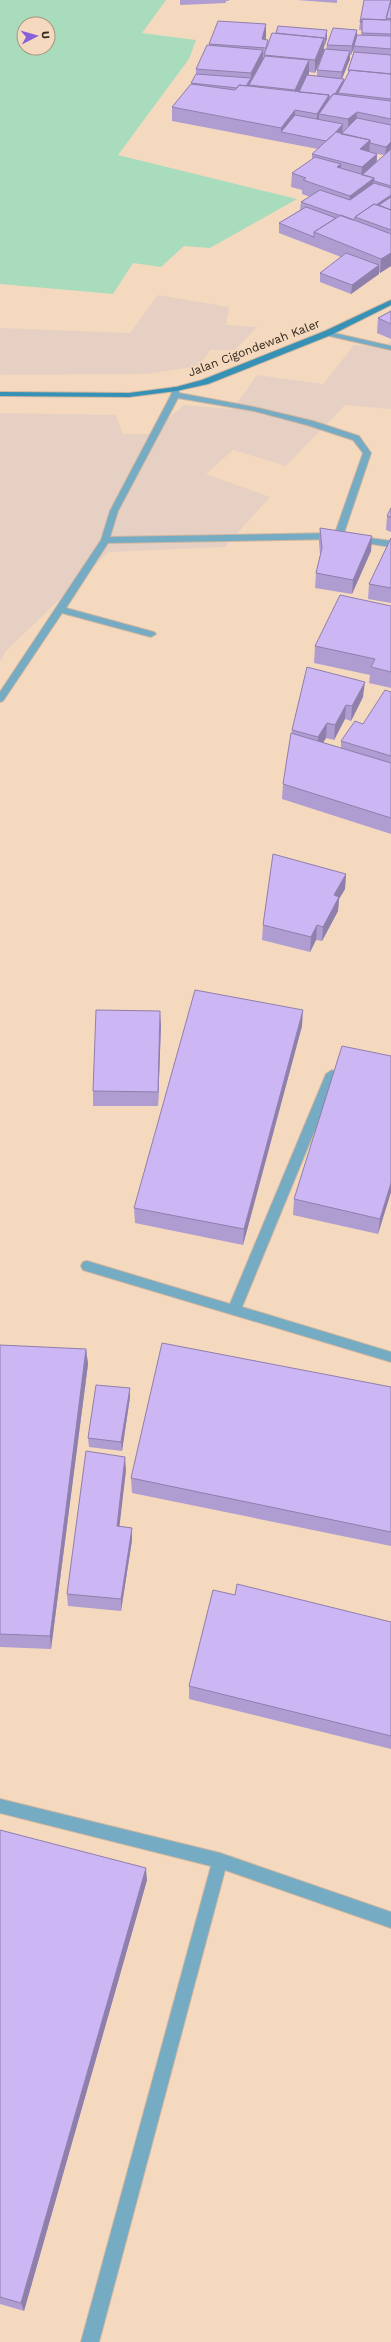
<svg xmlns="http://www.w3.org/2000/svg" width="391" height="2342" viewBox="0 0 391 2342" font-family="'Work Sans',sans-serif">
<rect width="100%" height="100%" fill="#f5d9bf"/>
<path fill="#e5d0c3" d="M158 295 229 307 226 325 257 327 235 350H210L200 366 146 374 0 375V328L130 333Z
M391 341V409L345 405 286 466 233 450 206 474 270 497 225 547 109 552 6 651 0 662V413L116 415 123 434H149L184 405 233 409 257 375 323 384 354 345 383 347Z"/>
<path fill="#a9dcbc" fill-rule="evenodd" d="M0 0H166L142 33 196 40 189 59 118 155 297 199 210 248 184 246 161 267 133 263 113 294 0 284ZM24 24H48V48H24Z"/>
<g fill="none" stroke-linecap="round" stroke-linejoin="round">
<g stroke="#ceb69f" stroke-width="2">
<path id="lane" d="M332 1070 338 1074 242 1307 391 1352V1362L83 1270 81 1266 83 1262 87 1261 230 1304 326 1074Z
M0 1799 220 1853 391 1912V1928L225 1870 99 2342H81L211 1866 0 1813Z"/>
</g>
<g stroke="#ceb69f" stroke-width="2">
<path id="street" d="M325 331 391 346V350L325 335Z
M173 387H179V393L254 407 313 421 359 436 371 453 343 536 339 539 108 543 66 608 154 632 156 634 151 637 62 613 3 701 0 702V692L101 540 110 511 171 395ZM178 398 254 411 307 425 353 440 363 453 335 533 110 537 118 511Z
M356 536 391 541V547L353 541V537Z"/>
</g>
<g stroke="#ceb69f" stroke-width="2">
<path id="secondary" d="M391 300V305L331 335 208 384 176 391 129 397 0 396V392L129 393 176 387 202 380 325 331Z"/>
</g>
<use href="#lane" fill="#76abc4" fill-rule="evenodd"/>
<use href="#street" fill="#76abc4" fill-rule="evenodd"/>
<use href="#secondary" fill="#3591b5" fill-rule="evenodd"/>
</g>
<path fill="#af9dd2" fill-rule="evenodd" d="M180 0H229V1H226V3L180 5Z
M297 0H359H337V3Z
M391 0V266L380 273 379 272V274L351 294 320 282V273L341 257 279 233V223L300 210 301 202 310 197 302 194V190L291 187 292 173 312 160V154L318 149 172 121V107L191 84 196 74V69L209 46V44L266 37 265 40 268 45 276 33 327 39 324 47V51L315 73 309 72 308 75 317 76V70L326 49 327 45 357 30V35H361L362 30H359L360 22ZM353 50V54L348 70V74L343 82 342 79 350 59V55H351ZM377 154 384 155 377 162Z
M391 311V339L377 333 378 318Z
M391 508V532L386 530 387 516Z
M320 528 372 536 371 551 352 594 315 588 316 573 320 555 319 542Z
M391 538V603L368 599 369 584Z
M391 606V688L369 683 370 675 314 663 315 646Z
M391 692V834L282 799 283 784 292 730 363 697 351 721 345 719 334 740 326 738 323 743 341 748V741L363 724Z
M346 874 345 889 339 899 338 911 322 941 316 940 310 952 262 940 263 925Z
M161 1025 158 1106H93V1091Z
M302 1026 243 1245 135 1223 134 1208Z
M391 1056V1192L378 1234 293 1215 294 1199Z
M0 1345 86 1349 88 1364 51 1649 0 1647Z
M391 1387V1546L132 1493 131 1478Z
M130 1397 122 1451 89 1447 88 1438Z
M126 1470 119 1526 132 1528V1540L121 1611 68 1606 67 1594Z
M235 1595 391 1622V1749L189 1699V1686Z
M0 1830 147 1880 24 2311 0 2304Z"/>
<path fill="#8f7fab" d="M266 24V37L263 48 262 39Z
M327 30V39L324 47 325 39Z
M357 30V39L354 46 353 50 351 55 352 46Z
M324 38V51L315 73V60Z
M263 50V63L249 85V90L245 89 251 78V73Z
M350 51V59L341 81 342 72Z
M309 60V74L294 103 295 90Z
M344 79 343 88 338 93V98L334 97Z
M329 95V109L319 114V123L316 127 317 114Z
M295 110V124L281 132V128Z
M357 112 356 125 348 133V119Z
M343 124 342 133 327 141Z
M370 140 369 154 360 149Z
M391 142V151L385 156 386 147Z
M377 154 376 167 361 177 362 167Z
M341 164V178L337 167Z
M374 178 373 192 349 210 350 196Z
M391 195V203L357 217Z
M391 253V266L380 273 381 259Z
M379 265V274L351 294 352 285Z
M372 536 371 551 352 594 353 580Z
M365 682 363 697 351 721 352 706Z
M346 705 345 719 334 740 335 725Z
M327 723 326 738 317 752 318 737Z
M346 874 345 889 339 899 338 911 322 941 323 927 334 895Z
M317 925 316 940 310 952 311 937Z
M303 1010 302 1026 243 1245 244 1229Z
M160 1011 161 1025 158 1106V1092Z
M391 1183V1192L378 1234 380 1219Z
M86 1349 88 1364 51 1649 50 1636Z
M130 1388V1397L122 1451 121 1442Z
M125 1457 126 1470 118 1539 117 1526Z
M132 1528V1540L121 1611V1599Z
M146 1868 147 1880 24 2311 21 2303Z"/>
<path fill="#ccb6f4" stroke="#8f7fab" d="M364 0H391L386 20 362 19V22H360Z
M391 0V19L386 18Z
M362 19 391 20V34L362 33Z
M218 21 266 24 262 39 268 40 266 48 209 44Z
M278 26 327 30 325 39H324V38L276 33Z
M333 28 357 30 352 46 327 45Z
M272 33 324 38 315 60 264 55Z
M357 35 391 36V49L354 46Z
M207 45 263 50 251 73 196 69Z
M325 49 350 51 342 72 317 70Z
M354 52 391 55V74L348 70Z
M265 56 309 60 295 90 249 85Z
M350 70 391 74V99L338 93Z
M196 74 251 78 246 86 239 85 237 88 191 83Z
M307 75 344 79 335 94H333L331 97H329V95L299 92Z
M191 84 235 90 239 85 329 95 317 114 295 110 281 128 172 107Z
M333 94 391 101V119L357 112 348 119 319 114Z
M295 115 343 124 334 134 326 141 281 132Z
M357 118 391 125V142L386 147 370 143V140L341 134Z
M336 132 370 140 360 149 377 154 362 167 312 154Z
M391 149V186L374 181V178L362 175Z
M315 157 341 164 337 167 374 178 350 196 303 180 306 178 292 173Z
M374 183 391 188V195L376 205 374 204 355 217V219L353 220 301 202 320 190 350 200Z
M391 197V210L379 205Z
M374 204 391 210V230L355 217Z
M306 207 336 218 314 232V237L279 223Z
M341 215 391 234V253L381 259 314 232Z
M346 253 379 265 352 285 320 273Z
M391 311V324L378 318Z
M391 508V517L387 516Z
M320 528 372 536 353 580 316 573 322 548Z
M391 538V588L369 584Z
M340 595 391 606V672L371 667 375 659 315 646Z
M307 667 365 682 352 706 346 705 335 725 327 723 318 737 292 730Z
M385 690 391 692V756L341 741 355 721 363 724Z
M291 733 391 763V818L283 784Z
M273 854 346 874 334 895 339 897 323 927 317 925 311 937 263 925Z
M195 990 303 1010 244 1229 134 1208Z
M96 1010 160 1011 158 1092 93 1091Z
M342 1046 391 1056V1183L380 1219 294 1199Z
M162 1343 391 1387V1532L131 1478Z
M0 1345 86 1349 50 1636 0 1634Z
M96 1385 130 1388 121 1442 88 1438Z
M86 1451 125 1457 117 1526 132 1528 121 1599 67 1594Z
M237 1584 391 1622V1736L189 1686 213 1590 235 1595Z
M0 1830 146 1868 21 2303 0 2297Z"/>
<g text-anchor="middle" stroke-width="4" stroke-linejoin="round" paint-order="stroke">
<g font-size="12" fill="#33291f" stroke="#f5d9bf">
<text transform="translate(254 348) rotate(-21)" y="4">Jalan Cigondewah Kaler</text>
</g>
</g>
<g transform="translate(36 36) rotate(84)"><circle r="19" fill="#f5d9bf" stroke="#a7937f"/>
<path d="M0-3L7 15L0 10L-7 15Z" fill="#8760da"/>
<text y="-6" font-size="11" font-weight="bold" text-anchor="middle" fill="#33291f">U</text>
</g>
</svg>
